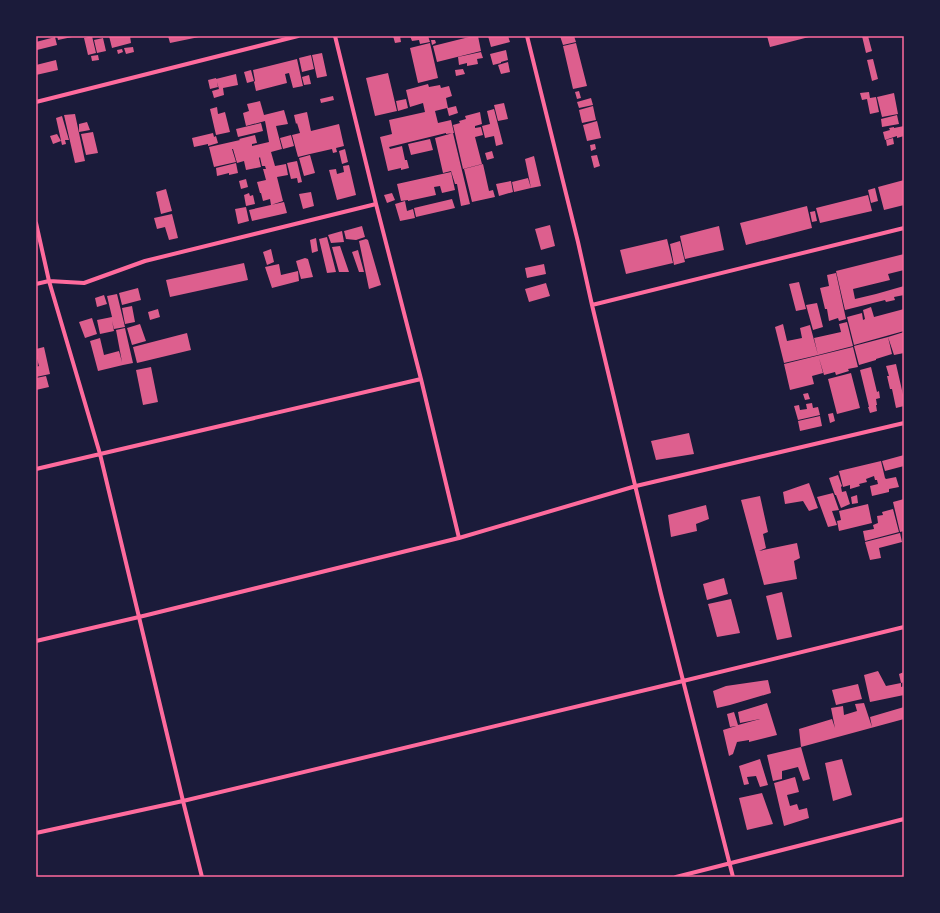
<svg xmlns="http://www.w3.org/2000/svg" width="940" height="913" viewBox="0 0 940 913" font-family="'Asap Condensed',sans-serif">
<rect width="100%" height="100%" fill="#1b1b3a"/>
<path fill="#dd5f8e" d="M57 36H72V37L58 40Z
M92 36 96 53 88 55 84 38Z
M109 36H130L131 43 112 48Z
M168 36H199V37L170 43Z
M393 36H400L401 42 395 43Z
M410 36H428L430 42 420 44 419 40 412 41Z
M473 36H478L481 51 437 62 433 46Z
M488 36H508L510 42 491 47Z
M560 36H574L576 42 563 45Z
M767 36H809V37L770 47Z
M862 36H868L872 51 866 53Z
M55 37 57 45 37 50 36 42Z
M103 38 106 51 97 53 94 40Z
M431 40H435L436 43 432 45Z
M430 43 438 78 418 83 410 48Z
M576 43 587 86 573 89 563 46Z
M133 47 134 52 126 54 124 48Z
M122 49 123 52 118 54 117 50Z
M506 50 508 60 501 62V63L493 65 490 54Z
M481 52 483 58 477 59 478 64 467 66V63L459 65 458 57Z
M322 53 327 76 317 78 312 55Z
M98 55 99 60 92 61 91 56Z
M311 55 314 69 302 72 299 58Z
M297 59 303 86 293 88 289 73 285 74 287 83 256 91 254 82 255 81 253 70Z
M873 59 878 79 872 81 867 60Z
M56 60 58 70 36 75V65Z
M508 62 510 72 501 74 498 65Z
M463 69 465 74 456 76 455 70Z
M251 70 254 81 247 83 244 72Z
M388 73 397 111 375 116 366 78Z
M236 74 238 85 223 88 224 95 214 98 212 91 219 89 216 79Z
M309 75 311 84 304 85 302 77Z
M216 78 218 87 210 89 208 80Z
M428 84 429 87 440 85 441 88 449 86 452 96 446 98 448 108 456 106 458 113 449 116 447 108 435 111 438 123 451 120 454 133 446 134V133L389 147 390 149 402 146 405 160H407L409 168 401 170V168L388 171 380 137 392 134 389 120 425 112 423 103 410 107 406 90Z
M579 91 581 98 577 99 575 92Z
M869 92 870 98 876 97 879 112 870 114 867 99 862 100 860 93Z
M894 93 898 114 882 117 877 97Z
M333 96 334 100 321 103 320 99Z
M591 98 593 105 579 108 577 102Z
M406 99 408 108 398 111 396 101Z
M260 101 264 115 284 110 288 124 276 126 282 149 271 152 275 166 286 164 288 175 277 177 283 201 271 205 270 199 263 201 261 193H260L257 182 266 180 263 169H266L265 166H262L260 157 259 158 261 167 246 170 244 161 237 163 233 149H232L236 162 214 167 209 147 240 140 239 139 255 135 257 143 252 144V146L269 142 265 121 246 126 243 113 249 111 247 104Z
M504 103 508 119 498 121 494 105Z
M593 106 596 120 582 123 579 110Z
M217 107 218 114 225 112 230 132 216 135 210 109Z
M494 109 503 144 496 146 494 136 485 138 482 126 490 124 487 111Z
M307 112 311 131 339 124 344 146 336 148 337 152 333 153 332 149 310 154 306 134 310 154 298 157 292 135 300 133 297 123 296 124 294 115Z
M480 112 482 124 475 126V128L481 127 483 135 475 137 482 164 463 169 453 125 460 123 459 121 466 119 465 116Z
M75 114 85 161 75 163 64 115Z
M897 115 899 124 882 127 881 119Z
M62 116 69 140H65L66 144 62 145 56 118Z
M597 121 601 138 587 141 583 125Z
M87 122 90 130 79 132V124Z
M261 123 263 131 238 137 236 129Z
M904 126V136L897 138V136L885 140 883 132 890 130 889 128 894 127V128Z
M93 132 98 153 86 155 81 134Z
M213 133 214 137 216 136 218 143 208 146V144L194 147 192 138Z
M453 133 470 204 461 206 457 184H455L451 171 443 173 435 138Z
M57 134 61 141 53 144 50 136Z
M291 135 294 146 283 149 280 138Z
M893 138 894 144 887 146 886 140Z
M430 139 433 150 411 155 408 144Z
M595 144 596 149 591 151 590 145Z
M345 149 348 162 342 164 339 151Z
M492 151 494 158 487 160 485 153Z
M310 155 315 173 304 176 299 158Z
M597 155 600 166 594 168 591 156Z
M534 156 541 186 531 188 525 159Z
M297 161 302 182 298 183 297 178 291 179 287 163Z
M236 163 238 173 229 175V173L217 176 216 168Z
M483 164 489 191 493 190 495 197 472 202 464 169Z
M349 165 356 195 337 200 329 170 336 169 337 174 344 172 343 166Z
M451 172 455 190 442 193 440 186 434 187 436 195 408 201V200L401 201 397 184Z
M528 178 531 188 514 192 512 182Z
M246 179 248 187 241 189 239 181Z
M904 180V205L884 210 878 187Z
M511 181 513 192 499 196 496 184Z
M875 188 878 201 871 203 868 190Z
M166 189 172 211 161 214 156 192Z
M311 192 314 206 303 209 299 194Z
M249 193 250 196 253 195 255 204 246 206 244 195Z
M392 193 395 200 387 203 384 195Z
M868 195 872 211 820 223 816 208Z
M452 199 455 208 416 217 414 208Z
M405 201 407 211 413 209 415 218 400 221 395 204Z
M284 202 287 213 252 221 249 210Z
M807 206 812 228 746 245 740 223Z
M246 207 249 221 238 224 235 209Z
M815 211 817 221 812 222 810 212Z
M172 214 178 238 169 240 165 227 157 229 154 218Z
M550 225 555 246 541 250 535 229Z
M362 226 365 237 356 240 346 239 344 231Z
M719 226 724 250 685 259 680 236Z
M342 231 344 242 331 243 328 235Z
M327 237 336 272 327 273 319 239Z
M316 238 318 251 312 253 310 240Z
M366 239 368 240 381 285 369 289 359 241Z
M667 239 673 263 626 274 620 250Z
M680 241 685 262 674 265 670 244Z
M340 246 349 272H339L332 247Z
M271 249 274 262 267 265 263 252Z
M358 250 364 272H359L352 252Z
M904 254V270L888 274 890 280 853 289 855 299 876 294 904 286V295L894 297 895 300 886 302 885 300 845 310 836 271Z
M305 258 308 259 313 277 301 279 296 261Z
M244 263 248 280 170 297 166 280Z
M279 264 281 275 298 271 299 281 272 288 265 267Z
M544 264 546 274 527 278 525 268Z
M836 273 846 319 839 321 838 318 829 321 827 309H825L820 288 829 286 827 275Z
M799 282 806 309 796 311 789 284Z
M546 283 550 296 529 302 525 289Z
M138 288 141 300 122 305 119 293Z
M117 294 125 327 114 329 112 321 114 331 100 334 97 320 112 317 107 296Z
M104 295 107 304 97 307 95 298Z
M817 303 823 327 813 330 806 305Z
M132 306 135 322 125 324 122 308Z
M871 307 874 317 904 309V331L854 345 847 317 862 313 863 320 865 319 863 310Z
M158 309 160 317 150 320 148 312Z
M92 318 97 334 85 338 79 322Z
M847 322 853 346 818 355 814 338 841 332 839 324Z
M140 324 146 341 132 345 127 328Z
M783 324 787 341 802 338 800 328 810 325 818 355 784 363 775 327Z
M125 328 133 363 123 365 98 371 90 341 100 338 104 355 119 351 122 362 116 330Z
M904 332V353L894 355 888 337Z
M187 333 191 350 137 363 133 347Z
M888 337 892 354 876 359V360L859 365 854 346Z
M44 347 50 374 36 377V367L39 366 36 355V349Z
M853 347 858 367 848 369 849 371 836 375 835 372 824 375 819 358 823 373 812 376 814 384 790 390 784 364Z
M896 364 904 399V406L896 408 892 389H890L887 376H889L886 366Z
M151 367 158 402 143 405 136 370Z
M871 367 877 392 879 391 880 398 876 399 877 405H876L877 411 870 413 868 407H869L860 370Z
M851 373 860 408 837 414 828 379Z
M46 376 49 387 36 390V378Z
M808 393 810 399 805 400 803 394Z
M812 403 813 408 818 407 820 415 798 420 794 406 799 405 800 410 807 409 806 404Z
M833 413 835 421 830 423 828 414Z
M820 416 822 426 800 431 798 421Z
M689 433 694 454 656 460 651 441Z
M904 455V466L885 471 882 461Z
M881 461 885 478 886 479 896 477 899 487 889 489V492L872 496 870 486 878 484 877 480H875L874 476 866 479 867 482 859 484 860 486 850 489V485L843 487 839 471Z
M838 475 842 486 841 487 842 492 846 491 850 504 841 508 836 495H835L829 478Z
M809 483 818 508 809 511 803 501 785 504 783 492Z
M833 493 839 510 832 511 837 525 828 527 817 497Z
M857 495 858 503 852 504 851 497Z
M760 496 768 532 763 534 766 548 759 551 797 543 800 558 794 561 797 579 764 585 741 500Z
M904 499V531L900 532 893 502Z
M868 504 872 523 839 531 837 521 841 520 839 511Z
M706 505 709 519 696 524 697 531 671 537 668 515Z
M893 509 899 532 865 541 863 531 874 529 873 525 878 523 877 516 883 515 882 512Z
M900 533 902 542 879 548 881 558 870 560 865 542Z
M724 578 728 594 707 600 703 584Z
M782 592 792 637 777 640 766 596Z
M731 599 740 633 717 637 708 604Z
M878 671 886 686 901 683 899 674 904 672V682L901 683V687L904 686V695L870 702 864 675Z
M768 680 771 693 730 705 717 708 713 691 726 686Z
M858 684 862 699 836 705 832 690Z
M767 703 777 735 749 742V740L737 742 733 754 729 756 723 730 736 726 730 727 727 714 734 712 738 725 760 719 740 723 738 712Z
M864 703 872 727 870 717 904 707V719L801 747 799 729 832 719 835 728 831 708 843 706 844 715 857 711 855 704Z
M801 747 810 779 803 781 798 767 782 771V779L773 781 767 755Z
M760 759 768 785 760 787 756 776 747 777 749 784 744 785 739 766Z
M842 759 852 795 833 801 825 763Z
M795 777 799 792 787 795 790 806 797 804 799 810 807 808 809 818 784 826 774 783Z
M762 793 773 824 747 830 739 798Z"/>
<g fill="none" stroke-linecap="round" stroke-linejoin="round">
<path stroke="#ff6b9d" stroke-width="4" d="M335 36 376 204 421 379 459 538
M527 36 578 242 592 305 661 594 733 877
M36 102 298 36
M36 223 49 281 100 454 183 801 202 877
M36 284 49 281 84 283 145 261 376 204
M592 305 904 228
M36 469 421 379
M36 641 139 617 459 538 636 486 904 423
M36 833 183 801 683 681 904 627
M676 877 904 819"/>
</g>
<rect width="940" height="913" fill="none" stroke="#1b1b3a" stroke-width="74"/>
<rect x="37" y="37" width="866" height="839" fill="none" stroke="#ff6b9d" stroke-width="1.5"/>
</svg>
